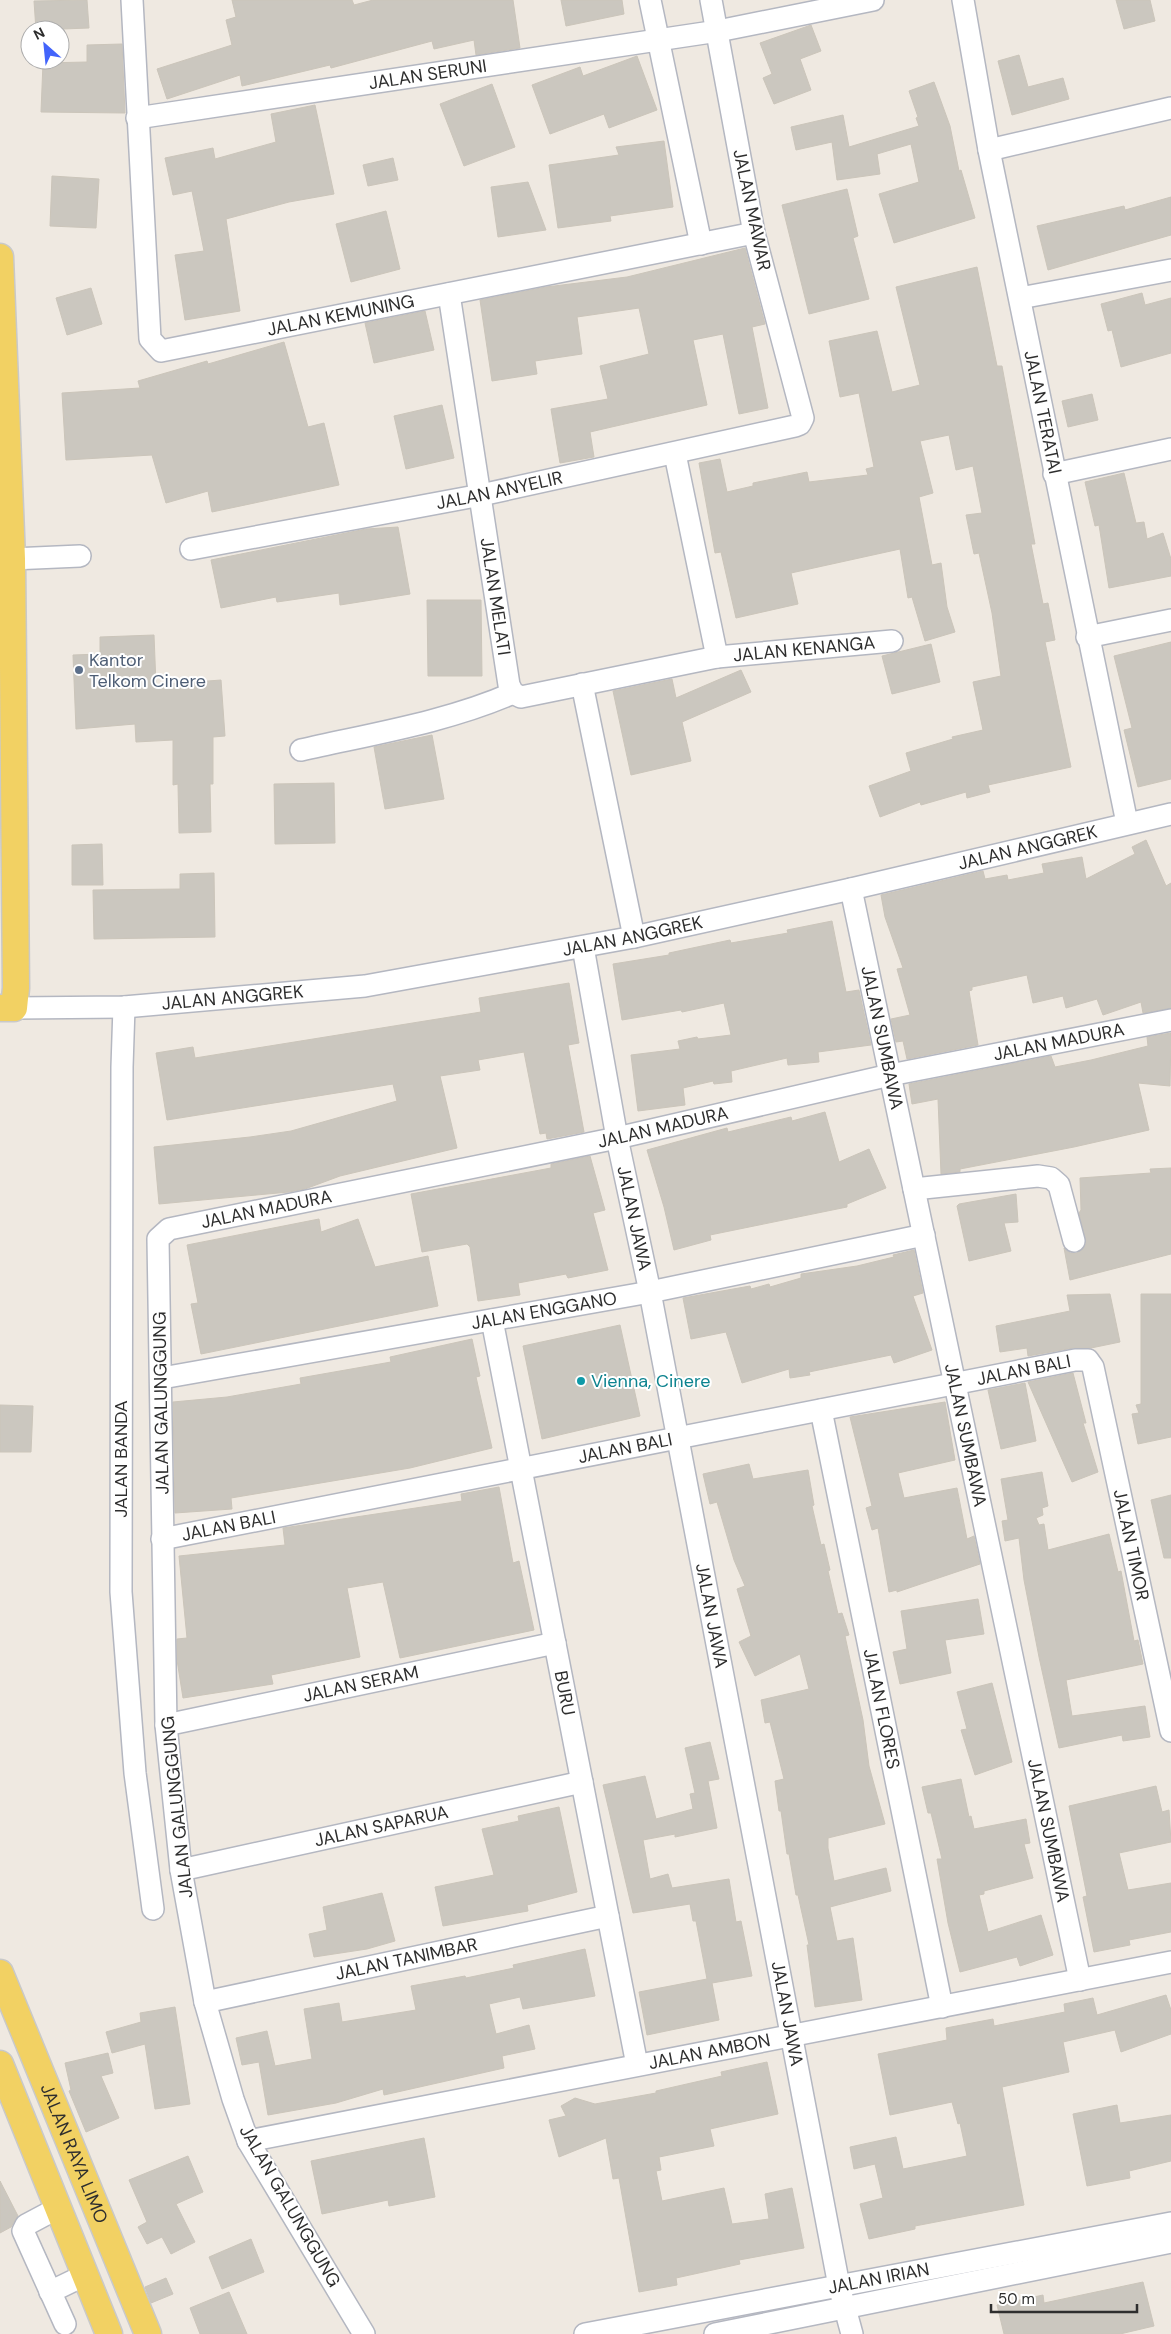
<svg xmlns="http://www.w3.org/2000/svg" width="1171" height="2334" viewBox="0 0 1171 2334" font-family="'DM Sans',sans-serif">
<rect width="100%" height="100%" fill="#efe9e1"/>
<path fill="#cbc7bf" stroke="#cbc5ba" d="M87 0 89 28 36 30 34 1Z
M232 0H352L354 5 373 0H513L520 48 476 55 474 40 434 49 432 41 331 68 330 65 242 86 240 75 167 99 157 69 232 45 226 20 236 17Z
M561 0H622L624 14 566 26Z
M1116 0H1150L1155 21 1124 29Z
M811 25 821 51 800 59 811 90 774 104 763 78 772 74 760 43Z
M122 44 125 113 41 112 43 63 87 62V45Z
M1019 55 1028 87 1063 78 1069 99 1012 115 998 61Z
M637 56 657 110 609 128 604 114 550 134 532 85 580 67 583 76Z
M934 82 950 126 959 171 961 170 975 218 894 243 879 194 919 182 911 144 877 154 880 174 837 180 832 142 796 150 791 127 843 115 849 147 919 126 916 118 918 117 909 91Z
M492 84 515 147 464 166 440 104Z
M315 105 334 194 289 202 226 219 240 311 185 320 175 255 204 251 192 191 173 195 165 158 213 148 215 159 276 142 271 114Z
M664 141 673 207 610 216 611 221 558 228 549 165 619 155 616 147Z
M393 158 398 180 368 186 363 165Z
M52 176 99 179 96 228 50 226Z
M528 182 546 230 498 237 491 187Z
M847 189 858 236 853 238 869 299 809 314 782 205Z
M1171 197V235L1048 270 1037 226 1124 206 1125 210Z
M386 211 400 269 351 282 336 224Z
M745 248 765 324 752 327 768 408 739 414 723 334 693 340 707 405 590 432 594 457 560 463 551 409 608 399 600 366 649 354 639 308 577 317 582 354 535 361 537 374 492 381 480 300 546 287 627 277Z
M977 267 997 366H1002L1035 544H1031L1043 604 1048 603 1055 640 1045 642 1071 767 988 785 990 792 967 798 966 792 921 805 920 802 880 817 869 786 911 771 906 753 953 739 952 737 983 730 973 682 1001 676 992 613 979 553 974 554 966 515 982 513 973 466 956 470 949 435 920 441 933 493 919 497 932 565 941 563 947 607 955 632 925 641 912 597 908 598 900 549 791 573 798 604 736 618 721 552 715 553 699 463 720 459 727 492 753 486V483L807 472 809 482 868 475 866 469 874 467 859 393 840 397 829 341 877 331 892 392 920 385 896 287Z
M91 288 102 324 67 335 56 298Z
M1142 293 1145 305 1171 298V353L1121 367 1112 330 1108 331 1101 304Z
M425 311 434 350 374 363 365 323Z
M284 342 308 427 324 423 339 485 212 512 208 491 166 503 152 455 66 460 62 393 140 388 138 381 207 361 208 364Z
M1092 394 1098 420 1068 427 1062 401Z
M442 405 454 458 406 469 394 416Z
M1124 473 1136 523 1144 522 1147 539 1163 533 1171 559V576L1109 588 1099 525 1095 526 1085 482Z
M398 527 410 594 340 605 339 593 277 602 276 597 221 608 211 560 366 529Z
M427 600H481L482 676H428Z
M154 635 156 685 221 680 225 736 213 737V784H210L211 832 179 833 178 784 173 785V740L136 742 135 724 76 729 73 655 100 654V637Z
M1171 642V779L1138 787 1124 730 1132 728 1114 656Z
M931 644 940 682 892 694 882 656Z
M741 670 751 692 682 722 691 761 631 775 613 691 672 679 676 698Z
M432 735 444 799 385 809 374 747Z
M334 783 335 843 275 844 274 784Z
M1146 840 1166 886 1171 883V1008L1143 1013 1141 1002 1103 1015 1097 999 1066 1008 1063 996 1033 1003 1027 975 972 987V990L969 991 978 1045 907 1059 903 1041 896 1042 891 1019 910 1015 897 969 903 968 885 917 881 895 983 871 985 879 1007 875 1008 880 1044 873 1042 864 1082 857 1086 879 1135 854 1132 847Z
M102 844 103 885H72V845Z
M214 873 215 937 94 939 93 890 180 889V874Z
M832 921 846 992 859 990 871 1045 818 1052 819 1062 788 1065 787 1058 731 1071 732 1082 714 1084 713 1081 683 1088 685 1105 638 1111 631 1055 680 1049 678 1041 697 1037 698 1039 731 1035 724 1003 682 1012 681 1010 622 1020 613 964 669 955V953L730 940 731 943 788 933 787 930Z
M569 983 579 1043 568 1045 584 1132 547 1139 546 1133 540 1134 524 1052 478 1060 480 1070 440 1076 457 1148 340 1176 305 1189 289 1192 159 1204 154 1147 250 1137 291 1131 397 1101 393 1084 167 1120 156 1053 193 1047 195 1058 481 1012 479 998Z
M1171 1033 1170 1086 1138 1083 1149 1130 1074 1147 960 1169V1172L941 1174 938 1099 912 1104 909 1084 1051 1056 1055 1067 1091 1060 1148 1046 1147 1037Z
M825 1112 839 1162 869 1149 886 1188 847 1204V1207L710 1235 711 1240 674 1250 664 1207 647 1150 727 1128 728 1132 791 1117 792 1121Z
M590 1156 605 1210 593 1213 608 1270 568 1278 566 1274 518 1283 520 1295 478 1301 470 1247 467 1244 422 1252 411 1194 551 1168V1164Z
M1171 1168V1254L1070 1280 1064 1248 1070 1253H1077L1082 1250 1086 1244 1079 1213 1081 1210 1080 1178 1151 1173 1150 1169Z
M1016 1194 1018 1222 1004 1223 1011 1251 969 1261 957 1206 959 1204Z
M319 1219 321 1232 358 1219 375 1267 428 1256 438 1306 201 1354 191 1304 198 1303 187 1245Z
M914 1250 923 1293 913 1296 932 1350 894 1363 891 1355 809 1372 810 1375 790 1378 789 1369 742 1383 726 1332 691 1339 683 1298 750 1286 751 1289 769 1284 770 1287 801 1278V1274L857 1266 894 1257 893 1255Z
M1110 1294 1120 1342 1091 1348H1073L1028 1356 1027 1348 1000 1352 996 1326 1070 1311 1067 1295Z
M1141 1294H1171V1437L1138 1444 1132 1414 1139 1413 1136 1405 1141 1404Z
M620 1325 640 1416 542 1439 523 1346Z
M472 1339 480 1376 476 1377 492 1448 410 1468 231 1498 232 1509 175 1513 173 1402 227 1397 301 1384 300 1378 391 1362 390 1357Z
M1073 1373 1086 1423H1083L1098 1472 1072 1482 1028 1382Z
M1025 1383 1036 1441 1001 1449 988 1390Z
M945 1402 955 1460 898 1473 904 1498 957 1488 967 1539 974 1536 980 1564 897 1592V1590L889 1592 878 1528 872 1530 866 1508 872 1506 850 1417Z
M0 1405 33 1406 31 1452H0Z
M749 1464 753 1479 808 1470 814 1505 812 1506 821 1545 824 1544 830 1570 828 1571 838 1614 842 1613 849 1635 845 1636 863 1720 869 1766 885 1824 828 1838V1848L834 1881 886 1868 891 1891 830 1907 837 1941 853 1938 862 2000 815 2007 807 1945H809L798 1895H796L789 1854H787L781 1811H779L775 1781 784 1779 770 1722 765 1723 761 1700 809 1689 800 1654 755 1676 739 1642 751 1636 737 1589 745 1586 734 1560 717 1502 710 1504 703 1474Z
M1042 1472 1048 1506 1042 1508 1043 1515 1036 1518 1039 1525 1044 1524 1048 1550 1109 1534 1118 1572 1121 1571 1134 1641 1138 1640 1143 1664 1066 1680 1072 1716 1145 1706 1150 1737 1123 1741 1122 1735 1059 1748 1039 1657 1024 1580 1019 1538 1005 1541 1002 1521 1008 1520 1001 1479Z
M499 1487 513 1563 519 1561 534 1630 400 1658 383 1582 347 1588 360 1657 271 1675 273 1684 183 1698 177 1660V1639L187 1638 179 1556 285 1545 283 1528 462 1501 461 1494Z
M1171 1495V1558H1164L1151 1500Z
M978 1599 984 1634 945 1640 951 1673 900 1684 893 1652 907 1649 901 1611Z
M992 1683 1012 1762 975 1775 961 1730 967 1729 957 1692Z
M710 1742 719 1779 708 1781 717 1828 675 1837V1834L643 1840 650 1879 668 1874 672 1888 729 1879 736 1922 741 1921 752 1976 712 1983 719 2020 647 2035 639 1992 707 1979 696 1921H693L690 1904 633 1913 603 1785 645 1776 656 1819 693 1809 690 1794 695 1793 685 1748Z
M961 1779 969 1817 971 1816 974 1829 1026 1819 1030 1843 1024 1844 1033 1878 984 1891V1894L979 1895 988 1932 1041 1915 1053 1955 1020 1966 1017 1957 960 1972 948 1923 937 1859H942L931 1813H928L922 1787Z
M1156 1786 1162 1812 1169 1810 1171 1842 1119 1853 1128 1890 1171 1883V1932L1129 1940 1130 1945 1094 1952 1083 1897 1087 1896 1069 1806Z
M559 1807 577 1892 527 1905 528 1911 443 1926 435 1887 494 1875 482 1829 519 1821 518 1816Z
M382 1893 395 1941 367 1949 314 1957 309 1934 327 1930 323 1907Z
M585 1949 595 1996 523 2009 520 1997 489 2004 496 2034 529 2025 535 2049 502 2056 504 2068 384 2095 383 2089 336 2103 268 2115 259 2062 242 2065 236 2038 267 2031 275 2066 312 2059 304 2009 339 2003 342 2022 416 2010 411 1986 465 1976 466 1978 514 1968 513 1965Z
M1166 1995 1171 2010V2034L1121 2052 1115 2030 1063 2042 1069 2072 1002 2087 1024 2205 915 2226V2229L869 2239 860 2204 883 2198 875 2164 854 2169 850 2147 896 2137 903 2169 967 2156 960 2123 958 2124 952 2102 890 2115 878 2054 947 2040 946 2028 993 2019 994 2026 1065 2012 1064 2004 1093 1998 1097 2015Z
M175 2007 190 2104 155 2109 145 2044 112 2053 106 2032 141 2022 140 2013Z
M108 2053 113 2073 101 2076 119 2118 86 2132 69 2091 71 2090 65 2063Z
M767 2062 778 2114 710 2129 714 2146 659 2157 661 2170 656 2171 662 2201 724 2188 732 2224 769 2219 765 2194 792 2188 804 2248 739 2260 740 2264 676 2278 677 2285 639 2292 619 2178 613 2179 606 2138 559 2157 549 2120 566 2116 561 2106 575 2098 595 2104 656 2093V2091L722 2076 721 2072Z
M1117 2105 1120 2123 1171 2115V2161L1129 2171 1130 2178 1087 2186 1073 2114Z
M424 2138 435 2197 389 2206 388 2200 322 2214 311 2161Z
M188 2156 203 2192 176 2204 195 2242 171 2254 162 2237 147 2244 138 2227 147 2222 129 2180Z
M0 2181 18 2216 11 2227 0 2233Z
M251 2239 264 2272 222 2289 209 2257Z
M166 2278 173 2294 151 2303 145 2287Z
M1143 2282 1154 2326 1120 2334H1004L997 2305 1043 2295 1044 2303Z
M229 2292 247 2334H200L190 2308Z"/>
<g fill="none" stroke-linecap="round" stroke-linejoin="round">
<g stroke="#b4b7c1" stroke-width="24">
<g id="minor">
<path id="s1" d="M132 0 150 339 161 351 754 233"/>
<path d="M650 0 701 244"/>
<path id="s2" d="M963 0 989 150 1127 823"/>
<path id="s3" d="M137 118 718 31 873 0"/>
<path d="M989 150 1171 108"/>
<path id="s4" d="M449 294 509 685 513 693 521 697 717 657 892 641"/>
<path d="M1020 298 1171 270"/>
<path d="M675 454 717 657"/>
<path d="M1054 474 1171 449"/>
<path id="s5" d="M191 549 481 495 795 426 800 424 803 418 754 233 711 0"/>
<path d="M12 559 80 556"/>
<path d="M1087 637 1171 620"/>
<path d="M582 684 634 937"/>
<path d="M301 750C371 734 447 722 513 693"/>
<path id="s6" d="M851 889 1080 1980"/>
<path id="s7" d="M583 947 617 1138 650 1292 839 2286 852 2334"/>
<path d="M124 1007 122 1067 121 1592 135 1773 153 1909"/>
<path id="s8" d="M14 1008 124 1007 365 986 634 937 851 889 1171 814"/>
<path d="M914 1189 1038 1176 1051 1178 1059 1185 1074 1241"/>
<path id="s9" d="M492 1320 637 2065"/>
<path id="s10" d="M162 1378 650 1292 924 1235"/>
<path id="s11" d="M821 1410 942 2007"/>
<path id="s12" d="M162 1539 1075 1360H1088L1093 1367 1171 1731"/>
<path id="s13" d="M166 1725 555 1643"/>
<path id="s14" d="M181 1870 582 1782"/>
<path id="s15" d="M205 2002 608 1916"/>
<path id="s16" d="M248 2141 1171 1962"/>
<path d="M58 2208 26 2225 23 2231 65 2324"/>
<path d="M50 2292 85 2275"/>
<path id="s17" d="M364 2334 248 2141 233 2099 205 2002 181 1870 166 1725 158 1239 169 1229 617 1138 890 1075 1171 1020"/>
<path id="s18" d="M585 2334 1171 2223"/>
<path d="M715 2334 1171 2242"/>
</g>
</g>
<g stroke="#c9c9c9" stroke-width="29">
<g id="major">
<path d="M0 257 12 559 16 988 14 1008H0"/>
<path id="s19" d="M0 1973 148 2334"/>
<path d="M0 2064 109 2334"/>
</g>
</g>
<use href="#minor" stroke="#fff" stroke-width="21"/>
<use href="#major" stroke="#f2d163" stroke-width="26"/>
</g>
<circle fill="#5c6f8a" stroke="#fff" stroke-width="2" cx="79" cy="670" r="5"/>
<circle fill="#0f9aa8" stroke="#fff" stroke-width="2" cx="581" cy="1381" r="5"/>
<g text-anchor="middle" stroke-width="4" stroke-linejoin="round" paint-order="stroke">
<g font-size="18" fill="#2e2e2e" stroke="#fff">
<text dy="6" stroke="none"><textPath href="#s3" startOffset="294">JALAN SERUNI</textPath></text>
<text transform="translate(752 210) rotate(78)" y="6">JALAN MAWAR</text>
<text dy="6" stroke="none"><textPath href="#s1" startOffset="539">JALAN KEMUNING</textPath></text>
<text dy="6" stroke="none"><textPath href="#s2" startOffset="420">JALAN TERATAI</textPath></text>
<text dy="6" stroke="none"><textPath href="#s5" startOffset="314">JALAN ANYELIR</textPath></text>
<text dy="6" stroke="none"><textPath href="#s4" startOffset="306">JALAN MELATI</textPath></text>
<text dy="6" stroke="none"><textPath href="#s4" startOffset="701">JALAN KENANGA</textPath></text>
<text dy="6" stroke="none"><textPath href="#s8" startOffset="1029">JALAN ANGGREK</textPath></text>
<text dy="6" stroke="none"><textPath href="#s8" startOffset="624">JALAN ANGGREK</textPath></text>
<text dy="6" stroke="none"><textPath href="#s8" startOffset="219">JALAN ANGGREK</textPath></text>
<text dy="6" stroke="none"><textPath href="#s6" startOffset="152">JALAN SUMBAWA</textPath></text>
<text dy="6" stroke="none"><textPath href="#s17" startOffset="2061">JALAN MADURA</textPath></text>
<text dy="6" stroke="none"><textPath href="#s17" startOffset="1656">JALAN MADURA</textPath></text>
<text dy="6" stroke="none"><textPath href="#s17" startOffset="1251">JALAN MADURA</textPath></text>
<text dy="6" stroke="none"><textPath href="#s7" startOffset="276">JALAN JAWA</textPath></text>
<text dy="6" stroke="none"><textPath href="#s10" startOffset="388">JALAN ENGGANO</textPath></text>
<text dy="6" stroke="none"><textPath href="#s12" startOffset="878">JALAN BALI</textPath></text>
<text transform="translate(161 1403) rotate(-91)" y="6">JALAN GALUNGGUNG</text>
<text dy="6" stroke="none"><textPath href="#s6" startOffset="558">JALAN SUMBAWA</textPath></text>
<text dy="6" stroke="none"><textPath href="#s12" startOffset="472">JALAN BALI</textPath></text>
<text transform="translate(121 1459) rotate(-90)" y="6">JALAN BANDA</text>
<text dy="6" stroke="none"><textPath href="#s12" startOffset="68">JALAN BALI</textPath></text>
<text dy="6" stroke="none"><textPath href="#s12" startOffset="1134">JALAN TIMOR</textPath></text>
<text dy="6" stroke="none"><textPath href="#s7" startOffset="681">JALAN JAWA</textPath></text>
<text dy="6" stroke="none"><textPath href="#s13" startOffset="199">JALAN SERAM</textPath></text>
<text dy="6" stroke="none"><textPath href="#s9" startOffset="380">BURU</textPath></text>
<text dy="6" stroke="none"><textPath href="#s11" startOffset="305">JALAN FLORES</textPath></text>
<text transform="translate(177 1807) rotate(-96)" y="6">JALAN GALUNGGUNG</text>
<text dy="6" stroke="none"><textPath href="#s14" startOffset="205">JALAN SAPARUA</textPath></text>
<text dy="6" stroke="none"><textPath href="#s6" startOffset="962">JALAN SUMBAWA</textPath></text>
<text dy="6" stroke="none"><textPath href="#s15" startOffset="206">JALAN TANIMBAR</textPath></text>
<text dy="6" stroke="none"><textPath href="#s7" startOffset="1086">JALAN JAWA</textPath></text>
<text dy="6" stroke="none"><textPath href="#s16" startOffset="470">JALAN AMBON</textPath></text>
<text dy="6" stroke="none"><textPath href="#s19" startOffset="195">JALAN RAYA LIMO</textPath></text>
<text transform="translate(290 2206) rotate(60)" y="6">JALAN GALUNGGUNG</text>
<text dy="6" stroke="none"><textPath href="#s18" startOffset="299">JALAN IRIAN</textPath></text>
</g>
<g font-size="18" fill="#4e5e75" stroke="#fff" text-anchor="start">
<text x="89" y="666">Kantor<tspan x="89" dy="21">Telkom Cinere</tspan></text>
</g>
<g font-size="18" fill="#0d838f" stroke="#fff" text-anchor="start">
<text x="591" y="1387">Vienna, Cinere</text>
</g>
</g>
<g transform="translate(45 45) rotate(333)"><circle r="24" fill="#ffffff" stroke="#ababab"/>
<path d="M0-4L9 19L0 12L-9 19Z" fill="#4264fb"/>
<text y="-8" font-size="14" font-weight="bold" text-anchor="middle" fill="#2e2e2e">N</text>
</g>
<path d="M991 2304v8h146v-8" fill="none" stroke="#2e2e2e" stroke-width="2.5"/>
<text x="998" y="2304" font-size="15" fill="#2e2e2e" stroke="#ffffff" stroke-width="4" paint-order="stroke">50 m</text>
</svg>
